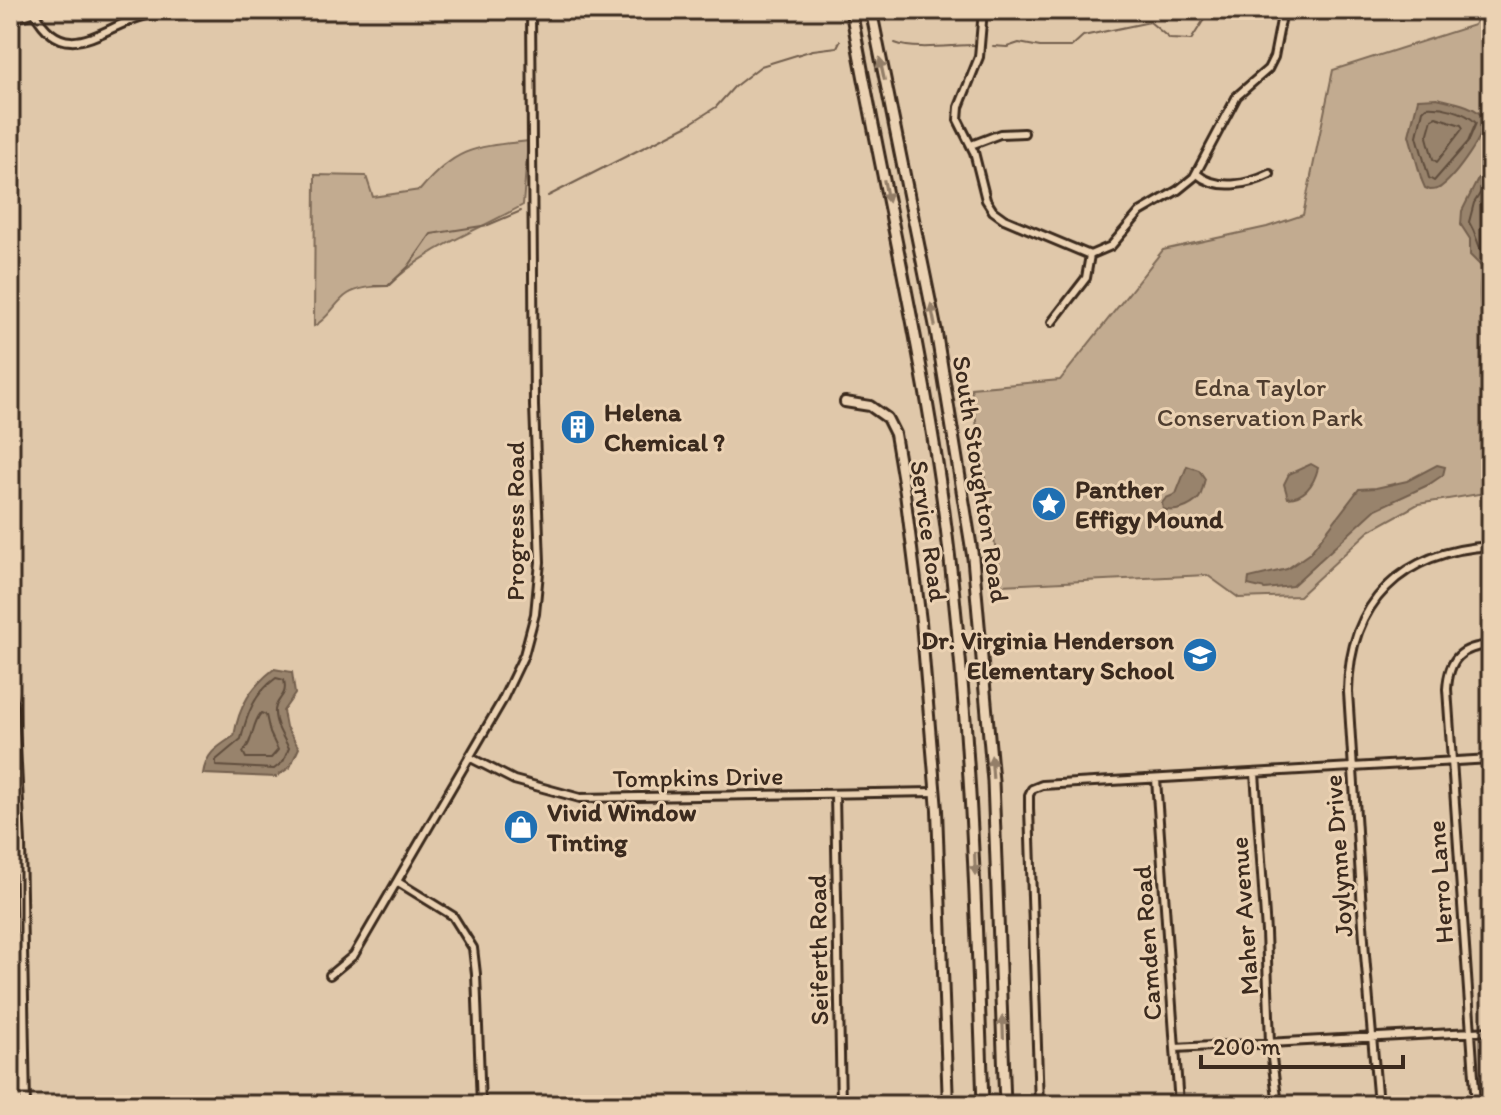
<svg xmlns="http://www.w3.org/2000/svg" width="1501" height="1115" viewBox="0 0 1501 1115" font-family="Itim,sans-serif">
<rect width="100%" height="100%" fill="#e0c8aa"/>
<filter id="ink" filterUnits="userSpaceOnUse"><feTurbulence type="fractalNoise" baseFrequency=".0125" numOctaves="2"/><feDisplacementMap in="SourceGraphic" scale="16" xChannelSelector="R" yChannelSelector="G"/><feConvolveMatrix kernelMatrix="1 2 1 2 8 2 1 2 1" color-interpolation-filters="sRGB"/></filter>
<g filter="url(#ink)">
<path fill="#c2ab90" stroke="#7e6a57" stroke-width="2" d="M1481 10H1491V492L1418 504 1369 531 1299 596 1239 598 1207 575 1001 585 971 388 1060 380 1163 250 1267 227 1303 215 1333 70 1474 25Z
M528 141 523 205C477 231 426 248 388 286 376 286 359 287 348 294 335 302 329 319 314 326L315 175 366 176 373 197 420 190C456 147 475 147 528 141Z"/>
<path fill="#98836c" stroke="#735f4d" stroke-width="2" d="M1437 98C1448 101 1477 105 1483 118 1489 132 1454 177 1442 186 1439 189 1433 190 1430 190L1425 188 1422 181 1409 135 1418 99Z
M1491 163V318L1489 320 1482 316C1480 299 1478 285 1484 269L1470 255V239L1461 225 1462 211 1478 179Z
M1311 464 1318 468C1314 484 1306 497 1288 498L1284 484 1289 474Z
M1437 465 1445 467 1443 475 1428 485 1376 509 1292 586 1265 589 1248 585 1249 578 1287 569 1310 553 1359 489 1376 488 1407 481Z
M1187 466 1199 470 1205 479C1203 485 1202 494 1199 498 1190 508 1174 513 1163 509L1162 503 1166 498 1176 494Z
M274 669 292 672 295 694 283 711 286 727 299 748 290 767 276 777 203 774C206 753 217 747 234 736 239 706 251 687 274 669Z"/>
<g fill="none" stroke-linecap="round" stroke-linejoin="round">
<path stroke="#604e3d" stroke-width="2" d="M1426 107C1442 106 1465 111 1476 123L1468 142 1434 181 1429 178 1417 136 1423 110Z
M1436 117 1461 125 1463 128 1437 162 1433 159 1427 137 1432 119Z
M1491 176 1474 203 1469 222C1480 241 1476 248 1491 265
M276 678 284 680C288 698 277 696 275 710 274 724 283 737 289 748L283 762 274 769 216 766V760L241 739C247 714 254 694 276 678Z
M261 713 266 715 270 733 278 750 271 758H246L243 752C254 741 251 725 261 713Z"/>
<path stroke="#735f4d" stroke-width="2" d="M895 43C916 51 951 45 975 45
M993 46 1007 47 1019 43 1040 47H1071L1083 36 1150 22 1170 39 1191 40 1210 10
M548 196 688 125 716 107 734 87 761 66 813 50 837 47 840 41
M374 286H388L408 267 431 234 488 225 521 211"/>
<g stroke="#3b2a1e" stroke-width="12">
<path id="street" d="M983 10 979 57 959 107 958 120 974 152 986 200 993 211 1004 219 1090 255 1111 246 1140 212 1178 190 1194 177 1237 96 1268 69 1274 57 1283 10
M34 12C67 72 106 22 151 14 181 9 213 11 243 10
M971 145 1000 134 1024 133
M1197 174C1217 191 1248 185 1270 174
M10 224 14 304 10 310
M1052 322 1086 278 1090 255
M469 757 514 780 580 798 935 792
M1255 773 1266 932 1270 1043 1278 1105
M1156 779 1179 1105
M835 794 841 1105
M398 882 453 916 473 948 476 974 481 1105
M330 975 354 955 502 701 524 655 535 614 540 562 534 406 531 10
M1175 1048 1491 1031
M1039 1105 1029 808V795L1032 789 1042 785 1491 759
M1378 1105 1365 955 1348 692C1349 601 1403 551 1491 546
M1476 1105 1447 689C1449 658 1461 647 1491 645"/>
</g>
<g stroke="#3b2a1e" stroke-width="14">
<path id="secondary" d="M10 19 39 10
M845 402 870 406 887 418 895 434 905 493 921 621 937 810 948 1105
M10 692 13 706 20 843 25 1105"/>
</g>
<g stroke="#3b2a1e" stroke-width="15">
<path id="primary" d="M851 10C880 172 919 333 942 497 970 701 976 900 983 1105
M871 10 936 330 973 558 993 781 1005 1105"/>
</g>
<use href="#street" stroke="#ebd2b3" stroke-width="6"/>
<use href="#secondary" stroke="#ebd2b3" stroke-width="8"/>
<use href="#primary" stroke="#ebd2b3" stroke-width="9"/>
</g>
<defs><path id="oneway-solid" d="M-6-.8H1V-3.2L6.5 0L1 3.2V.8H-6Z" transform="scale(2)"/></defs>
<g fill="#937e68">
<use href="#oneway-solid" transform="translate(882 69) rotate(-102)"/>
<use href="#oneway-solid" transform="translate(886 191) rotate(79)"/>
<use href="#oneway-solid" transform="translate(933 315) rotate(-101)"/>
<use href="#oneway-solid" transform="translate(992 767) rotate(-94)"/>
<use href="#oneway-solid" transform="translate(975 864) rotate(88)"/>
<use href="#oneway-solid" transform="translate(1003 1027) rotate(-92)"/>
</g>
</g>
<defs>
<g id="building-disc" transform="scale(1.8)"><circle r="9.5" fill="#1f6fb2" stroke="#ebd2b3"/><path d="M-4-6H4V6H1V3H-1V6H-4ZM-2.5-4.3h1.7v1.8h-1.7ZM.8-4.3h1.7v1.8H.8ZM-2.5-1h1.7V.8h-1.7ZM.8-1h1.7V.8H.8Z" fill="#fff"/></g>
<g id="sight-disc" transform="scale(1.8)"><circle r="9.5" fill="#1f6fb2" stroke="#ebd2b3"/><path d="M0-6L1.8-2.2L6-1.7L2.9 1.2L3.7 5.4L0 3.3L-3.7 5.4L-2.9 1.2L-6-1.7L-1.8-2.2Z" fill="#fff"/></g>
<g id="school-disc" transform="scale(1.8)"><circle r="9.5" fill="#1f6fb2" stroke="#ebd2b3"/><path d="M0-5L7-2L0 1L-7-2ZM-4 1L0 2.5L4 1V4Q0 6-4 4Z" fill="#fff"/></g>
<g id="shop-disc" transform="scale(1.8)"><circle r="9.5" fill="#1f6fb2" stroke="#ebd2b3"/><path d="M-5-2.5h2.3a2.7 3.5 0 0 1 5.4 0H5L5.5 6h-11ZM-1.5-2.5h3a1.5 2.3 0 0 0-3 0Z" fill="#fff"/></g>
</defs>
<g fill-rule="evenodd">
<use href="#building-disc" x="578" y="427"/>
<use href="#sight-disc" x="1049" y="504"/>
<use href="#school-disc" x="1200" y="655"/>
<use href="#shop-disc" x="521" y="827"/>
</g>
<g text-anchor="middle" stroke-width="6" stroke-linejoin="round" paint-order="stroke">
<g font-size="26" fill="#4f3d2f" stroke="#ebd2b3">
<text x="1260" y="396">Edna Taylor<tspan x="1260" dy="30">Conservation Park</tspan></text>
</g>
<g font-size="26" font-weight="bold" fill="#3b2a1e" stroke="#ebd2b3" text-anchor="start">
<text x="604" y="421">Helena<tspan x="604" dy="30">Chemical ?</tspan></text>
<text x="1075" y="498">Panther<tspan x="1075" dy="30">Effigy Mound</tspan></text>
<text x="1174" y="649" text-anchor="end">Dr. Virginia Henderson<tspan x="1174" dy="30">Elementary School</tspan></text>
<text x="547" y="821">Vivid Window<tspan x="547" dy="30">Tinting</tspan></text>
</g>
<g font-size="26" fill="#3b2a1e" stroke="#ebd2b3">
<text transform="translate(981 479) rotate(81)" y="9">South Stoughton Road</text>
<text transform="translate(515 521) rotate(-90)" y="9">Progress Road</text>
<text transform="translate(929 531) rotate(82)" y="9">Service Road</text>
<text transform="translate(698 777) rotate(-1)" y="9">Tompkins Drive</text>
<text transform="translate(1338 856) rotate(-94)" y="9">Joylynne Drive</text>
<text transform="translate(1440 882) rotate(-94)" y="9">Herro Lane</text>
<text transform="translate(1244 916) rotate(-94)" y="9">Maher Avenue</text>
<text transform="translate(1147 943) rotate(-94)" y="9">Camden Road</text>
<text transform="translate(818 950) rotate(-91)" y="9">Seiferth Road</text>
</g>
</g>
<rect width="1501" height="1115" fill="none" stroke="#ebd2b3" stroke-width="40"/>
<rect x="20" y="20" width="1461" height="1075" fill="none" stroke="#3b2a1e" stroke-width="3" filter="url(#ink)"/>
<path d="M1201 1055v12h202v-12" fill="none" stroke="#3b2a1e" stroke-width="4"/>
<text x="1213" y="1055" font-size="24" fill="#3b2a1e" stroke="#ebd2b3" stroke-width="6" paint-order="stroke">200 m</text>
</svg>
